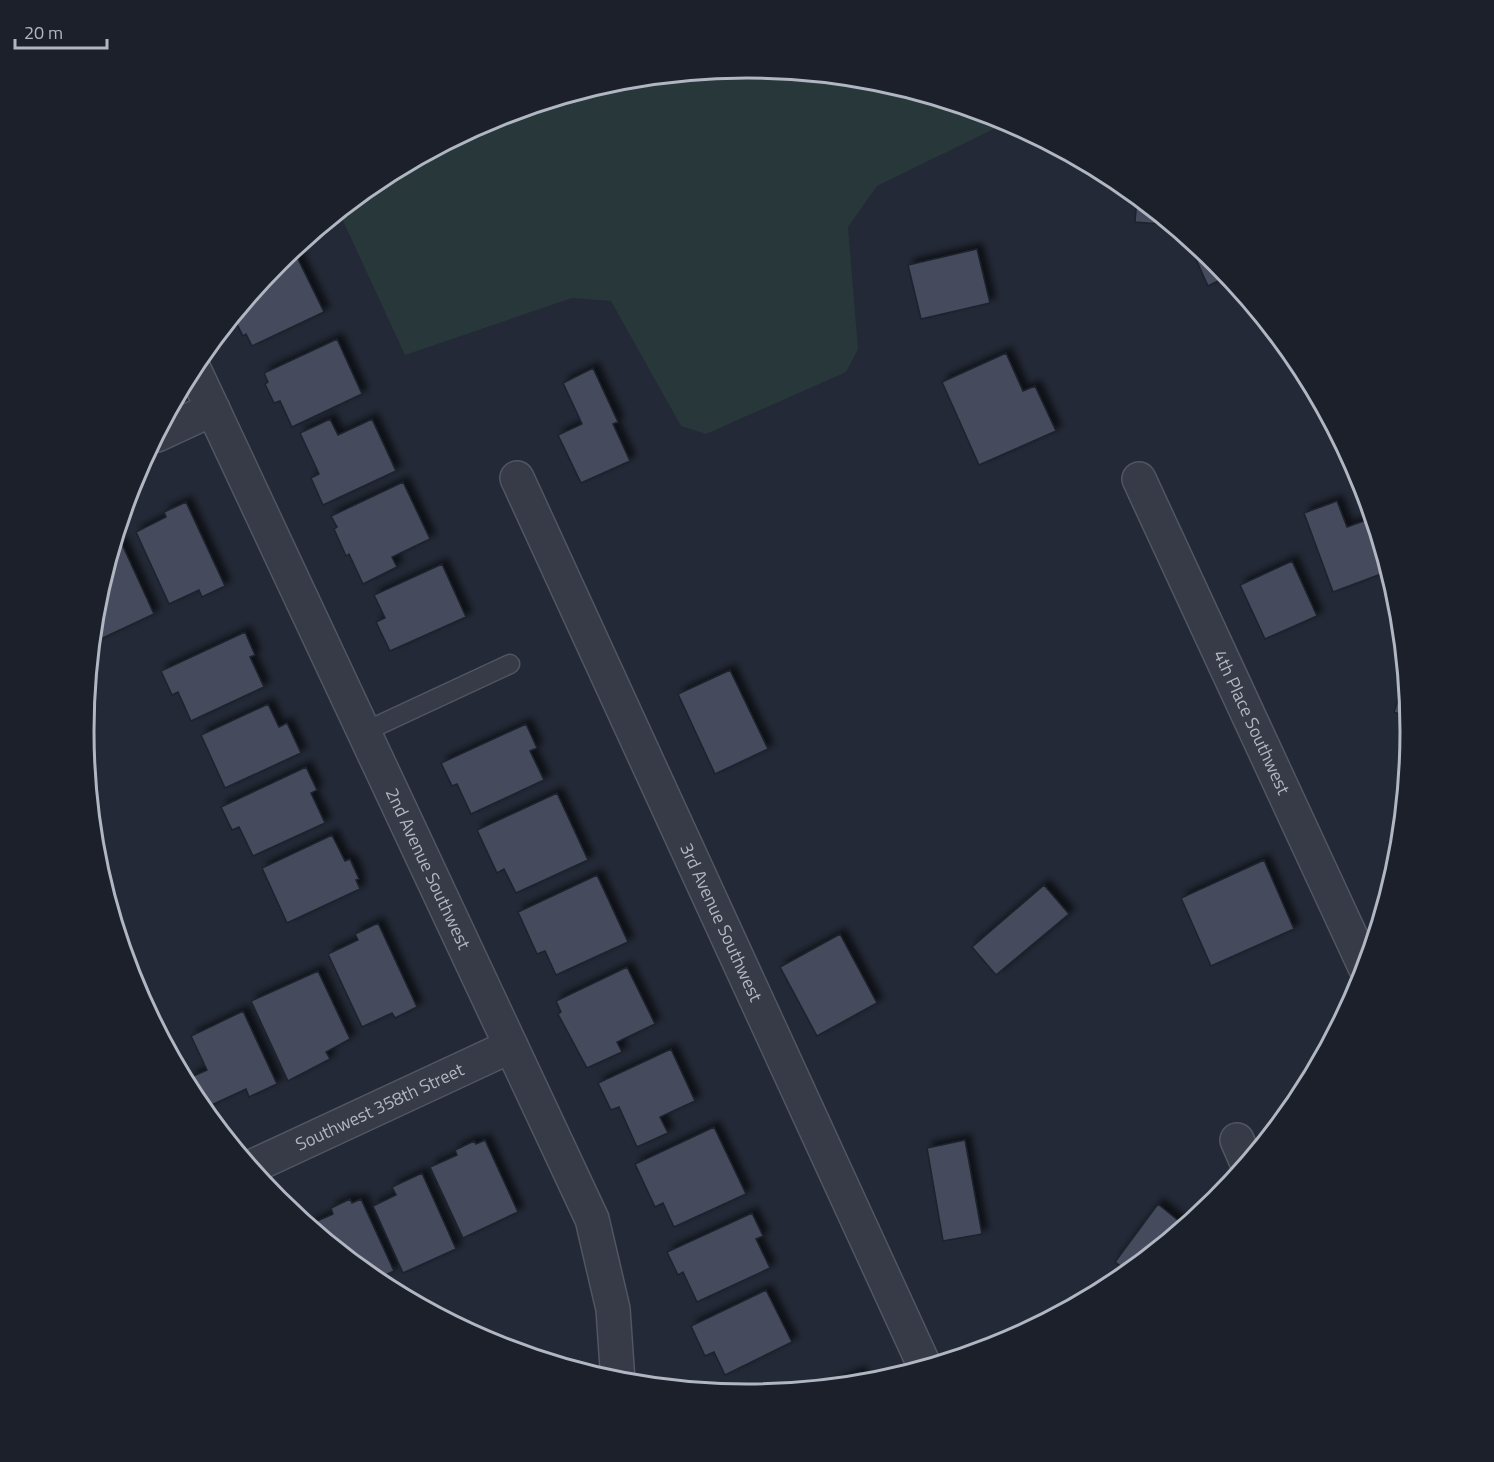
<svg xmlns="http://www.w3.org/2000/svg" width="1494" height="1462" viewBox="0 0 1494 1462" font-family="'Titillium Web',sans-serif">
<defs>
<filter id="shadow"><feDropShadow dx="5.5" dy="-5.5" stdDeviation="3" flood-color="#0009"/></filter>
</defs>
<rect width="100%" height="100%" fill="#232936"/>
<path fill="#27373a" d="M747 68 877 80 1008 122 877 186 848 227 858 349 846 372 706 434 681 426 611 301 572 298 405 355 339 212 379 179 493 118 618 80Z"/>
<path fill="#444b5b" stroke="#1d222d" stroke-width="1.5" filter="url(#shadow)" d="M1137 197 1172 225 1135 222Z
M1186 237 1216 262 1228 276 1208 286Z
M977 249 990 303 921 319 908 265Z
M296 255 324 312 252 346 246 334 243 336 233 316 276 264Z
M337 339 362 394 292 427 280 401 274 403 265 384 268 382 264 373Z
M1006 353 1023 391 1035 386 1056 431 979 465 942 382Z
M593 368 618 422 613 424 630 461 581 483 558 435 582 424 563 383Z
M330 419 338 435 372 419 396 471 323 505 311 478 319 474 300 433Z
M403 482 430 539 392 557 397 567 363 584 349 554 346 556 334 529 337 527 331 516Z
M1337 501 1347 527 1372 518 1389 571 1333 592 1304 513Z
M186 502 225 586 202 597 199 590 169 604 136 532 166 517 164 512Z
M121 542 154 614 92 643 96 601 113 546Z
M1292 561 1317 616 1265 639 1240 585Z
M442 564 466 617 390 651 376 622 385 618 374 595Z
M245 632 255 655 250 657 264 687 191 721 178 692 172 695 161 671Z
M730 670 768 749 715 774 678 694Z
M1405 680 1409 718 1394 712Z
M268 704 279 727 287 723 301 753 225 788 201 735Z
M526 724 537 748 530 751 544 780 471 814 457 784 452 786 441 763Z
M306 767 317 790 311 793 325 823 253 856 239 827 232 830 221 807Z
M557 793 588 860 516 893 504 869 497 873 477 830Z
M332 835 345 861 350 859 359 879 356 880 360 889 287 923 262 868Z
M1264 860 1294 929 1211 966 1181 898Z
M597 875 628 942 556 975 545 951 537 954 518 912Z
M1044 885 1069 914 996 975 972 947Z
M378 923 417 1007 395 1018 392 1013 362 1027 328 954 358 940 355 934Z
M840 934 877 1003 817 1036 780 967Z
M627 967 655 1024 617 1042 622 1052 587 1068 558 1014 561 1012 556 1001Z
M318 971 350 1039 326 1052 330 1059 288 1081 251 1001Z
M243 1011 277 1084 249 1097 246 1089 205 1108 191 1077 207 1070 191 1036Z
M671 1049 695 1101 660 1117 668 1133 637 1147 619 1107 611 1110 598 1083Z
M714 1127 746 1194 674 1227 663 1203 655 1207 635 1164Z
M485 1140 518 1212 463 1238 430 1167 457 1155 455 1150 474 1141 476 1144Z
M965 1140 982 1234 943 1241 927 1148Z
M422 1173 456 1249 403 1273 373 1206 396 1195 392 1187Z
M350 1199 352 1203 361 1199 394 1271 375 1280 308 1225 333 1214 331 1208Z
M1158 1204 1185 1226 1129 1272 1115 1262Z
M752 1213 763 1236 756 1239 770 1268 697 1302 683 1272 678 1275 667 1252Z
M766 1290 792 1342 725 1375 714 1352 705 1356 691 1326Z
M860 1372 864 1383 826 1387Z"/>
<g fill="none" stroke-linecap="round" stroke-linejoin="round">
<g stroke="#515662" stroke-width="21">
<path id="service" d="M364 732 510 664"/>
</g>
<g stroke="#515662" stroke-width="36">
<g id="minor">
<path id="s1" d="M193 367 592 1219 613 1309 618 1382"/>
<path d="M157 435 213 409"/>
<path id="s2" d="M517 478 925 1367"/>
<path id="s3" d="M1139 479 1365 967"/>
<path d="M1237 1140 1247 1163"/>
<path id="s4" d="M251 1167 511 1046"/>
</g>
</g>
<use href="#service" stroke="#363b47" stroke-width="18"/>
<use href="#minor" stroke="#363b47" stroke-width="33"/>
</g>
<g text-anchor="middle" stroke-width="4.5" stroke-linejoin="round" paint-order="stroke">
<g font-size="18" fill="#b1b6c3" stroke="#1b202b">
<text dy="6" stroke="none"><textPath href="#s3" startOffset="268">4th Place Southwest</textPath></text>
<text dy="6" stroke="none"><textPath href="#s1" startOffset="554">2nd Avenue Southwest</textPath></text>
<text dy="6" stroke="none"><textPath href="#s2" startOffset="489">3rd Avenue Southwest</textPath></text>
<text dy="6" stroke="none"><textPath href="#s4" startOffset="142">Southwest 358th Street</textPath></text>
</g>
</g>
<path d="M0 0H1494V1462H0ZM94 731a653 653 0 1 1 1306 0a653 653 0 1 1-1306 0Z" fill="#1b202b" fill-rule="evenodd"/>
<path fill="none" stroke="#b1b6c3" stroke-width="3" d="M94 731a653 653 0 1 1 1306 0a653 653 0 1 1-1306 0Z"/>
<path d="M15 39v9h92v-9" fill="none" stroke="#b1b6c3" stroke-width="3"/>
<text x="24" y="39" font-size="18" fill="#b1b6c3" stroke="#1b202b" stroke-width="4.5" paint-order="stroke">20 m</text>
</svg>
